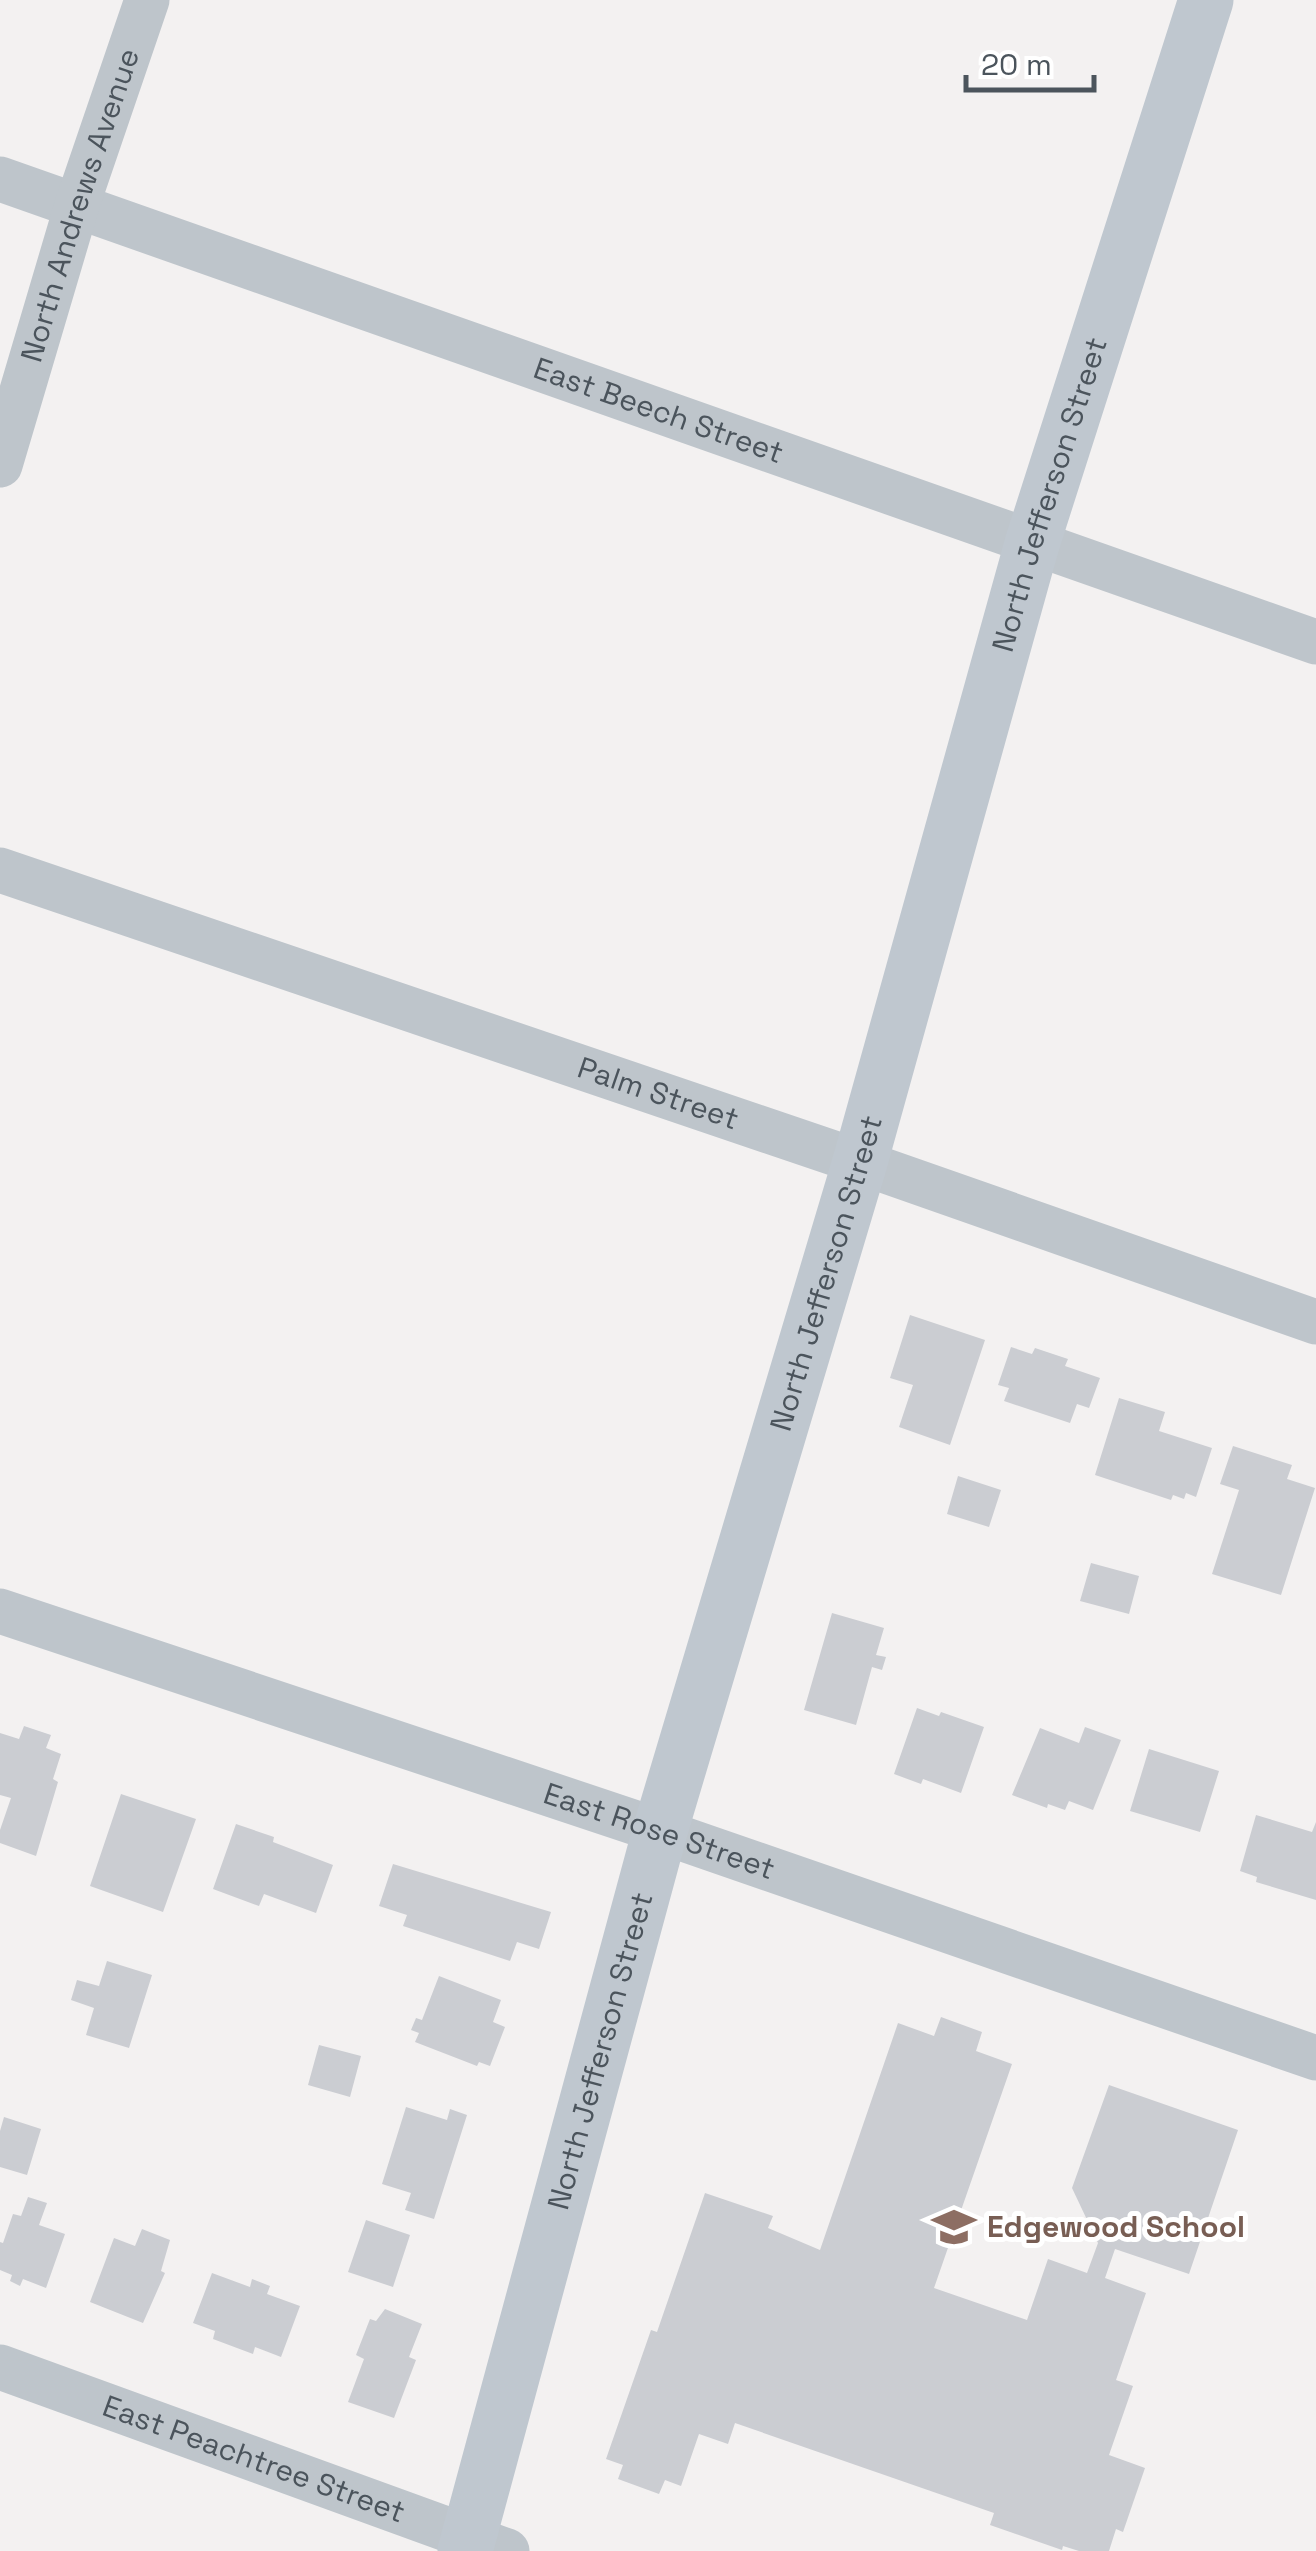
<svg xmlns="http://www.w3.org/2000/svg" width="1316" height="2551" viewBox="0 0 1316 2551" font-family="'Space Grotesk',sans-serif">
<rect width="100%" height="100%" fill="#f3f1f1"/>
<path fill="#cbcdd2" d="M910 1315 985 1340 950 1445 899 1427 913 1385 890 1378Z
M1011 1347 1032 1354 1035 1348 1068 1359 1065 1366 1100 1378 1089 1408 1077 1404 1070 1423 1004 1401 1009 1388 998 1385Z
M1119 1398 1165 1412 1159 1431 1212 1448 1196 1497 1186 1493 1184 1499 1173 1495 1171 1500 1095 1475Z
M1233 1446 1292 1465 1287 1479 1315 1488 1281 1595 1212 1574 1239 1490 1220 1484Z
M958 1476 1001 1490 989 1527 947 1514Z
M1091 1563 1139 1576 1129 1614 1080 1601Z
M832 1613 884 1628 876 1655 886 1657 882 1670 872 1667 856 1725 804 1710Z
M917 1708 939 1716 941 1712 984 1727 961 1793 923 1779 921 1784 894 1774Z
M24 1726 51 1735 46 1748 61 1754 53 1779 58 1782 36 1856 0 1843V1830L11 1798 0 1795V1733L19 1739Z
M1085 1727 1121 1740 1093 1810 1069 1801 1065 1810 1048 1804 1047 1808 1012 1795 1040 1728 1079 1743Z
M1149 1749 1219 1771 1200 1832 1130 1811Z
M121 1794 196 1819 163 1912 90 1886Z
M1256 1815 1312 1832 1316 1822V1900L1256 1882 1257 1877 1240 1871Z
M236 1824 274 1837 273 1842 333 1865 316 1913 264 1894 259 1906 213 1889Z
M393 1864 551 1912 539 1949 517 1942 510 1961 403 1926 407 1915 379 1906Z
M107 1961 152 1975 129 2048 86 2035 94 2008 71 2000 77 1980 99 1986Z
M439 1976 501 2000 493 2022 505 2027 490 2066 479 2062 477 2066 415 2042 419 2033 411 2030 416 2018 422 2020Z
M941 2017 982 2032 976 2051 1012 2064 934 2288 1027 2320 1048 2259 1087 2273 1098 2243 1072 2188 1109 2085 1238 2130 1189 2274 1115 2249 1105 2278 1146 2293 1116 2380 1133 2386 1109 2455 1145 2468 1123 2532 1116 2529 1109 2551H1079L1063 2546 1062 2550 990 2525 994 2513 735 2423 728 2444 699 2434 681 2486 665 2480 659 2494 618 2479 623 2465 606 2459 651 2330 657 2332 705 2193 773 2216 768 2228 820 2250 898 2023 934 2036Z
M319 2045 361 2056 350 2097 308 2085Z
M406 2107 447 2120 450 2109 467 2115 434 2219 405 2210 411 2193 382 2184Z
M4 2117 41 2129 27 2175 0 2167V2131Z
M28 2197 47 2203 39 2225 65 2234 46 2288 23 2279 20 2286 10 2281 12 2275 0 2270V2242L3 2243 13 2214 21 2216Z
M366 2220 410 2235 393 2287 348 2272Z
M142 2229 170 2240 161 2271 165 2273 143 2323 90 2302 114 2238 135 2246Z
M212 2273 250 2287 252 2279 270 2286 267 2294 300 2306 281 2357 255 2347 253 2354 213 2339 215 2331 193 2323Z
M385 2309 422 2324 409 2357 416 2360 394 2418 348 2402 364 2359 356 2355 370 2319 376 2321Z"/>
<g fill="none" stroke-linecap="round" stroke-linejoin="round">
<g stroke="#bec5cb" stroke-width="45">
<path id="s1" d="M0 179 1316 642"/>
<path id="s2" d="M0 465 77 205 147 0"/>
<path id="s3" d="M0 870 860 1162 1316 1322"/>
<path id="s4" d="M0 1611 660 1831 1316 2058"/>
<path id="s5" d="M0 2367 507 2551"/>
</g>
<path stroke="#bfc7cf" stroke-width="55" id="s6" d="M465 2551 660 1831 860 1162 1032 544 1206 0"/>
</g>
<defs>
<g id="school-bare" transform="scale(3.45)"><path d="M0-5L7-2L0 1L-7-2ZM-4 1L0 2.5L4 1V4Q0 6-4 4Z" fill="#8d6e63" stroke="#fff" stroke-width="2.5" paint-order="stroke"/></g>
</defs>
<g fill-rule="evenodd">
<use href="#school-bare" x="954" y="2227"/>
</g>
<g text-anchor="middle" stroke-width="10" stroke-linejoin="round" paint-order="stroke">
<g font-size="30" fill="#4b545c" stroke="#fff">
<text dy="10" stroke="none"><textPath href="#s2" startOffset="272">North Andrews Avenue</textPath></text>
<text dy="10" stroke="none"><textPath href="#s1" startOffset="698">East Beech Street</textPath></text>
<text dy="10" stroke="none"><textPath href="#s6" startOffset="2138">North Jefferson Street</textPath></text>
<text dy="10" stroke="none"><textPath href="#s3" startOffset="695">Palm Street</textPath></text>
<text dy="10" stroke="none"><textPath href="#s6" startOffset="1328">North Jefferson Street</textPath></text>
<text dy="10" stroke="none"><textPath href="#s4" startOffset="695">East Rose Street</textPath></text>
<text dy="10" stroke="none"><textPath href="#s6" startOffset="518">North Jefferson Street</textPath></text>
<text dy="10" stroke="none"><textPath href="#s5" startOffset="270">East Peachtree Street</textPath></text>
</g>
<g font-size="30" font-weight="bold" fill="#785e54" stroke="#fff" text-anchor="start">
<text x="987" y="2237">Edgewood School</text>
</g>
</g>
<path d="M966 75v15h128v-15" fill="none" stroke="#4b545c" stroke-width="5"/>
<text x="981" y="75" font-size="30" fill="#4b545c" stroke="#ffffff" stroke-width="8" paint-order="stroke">20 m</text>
</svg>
